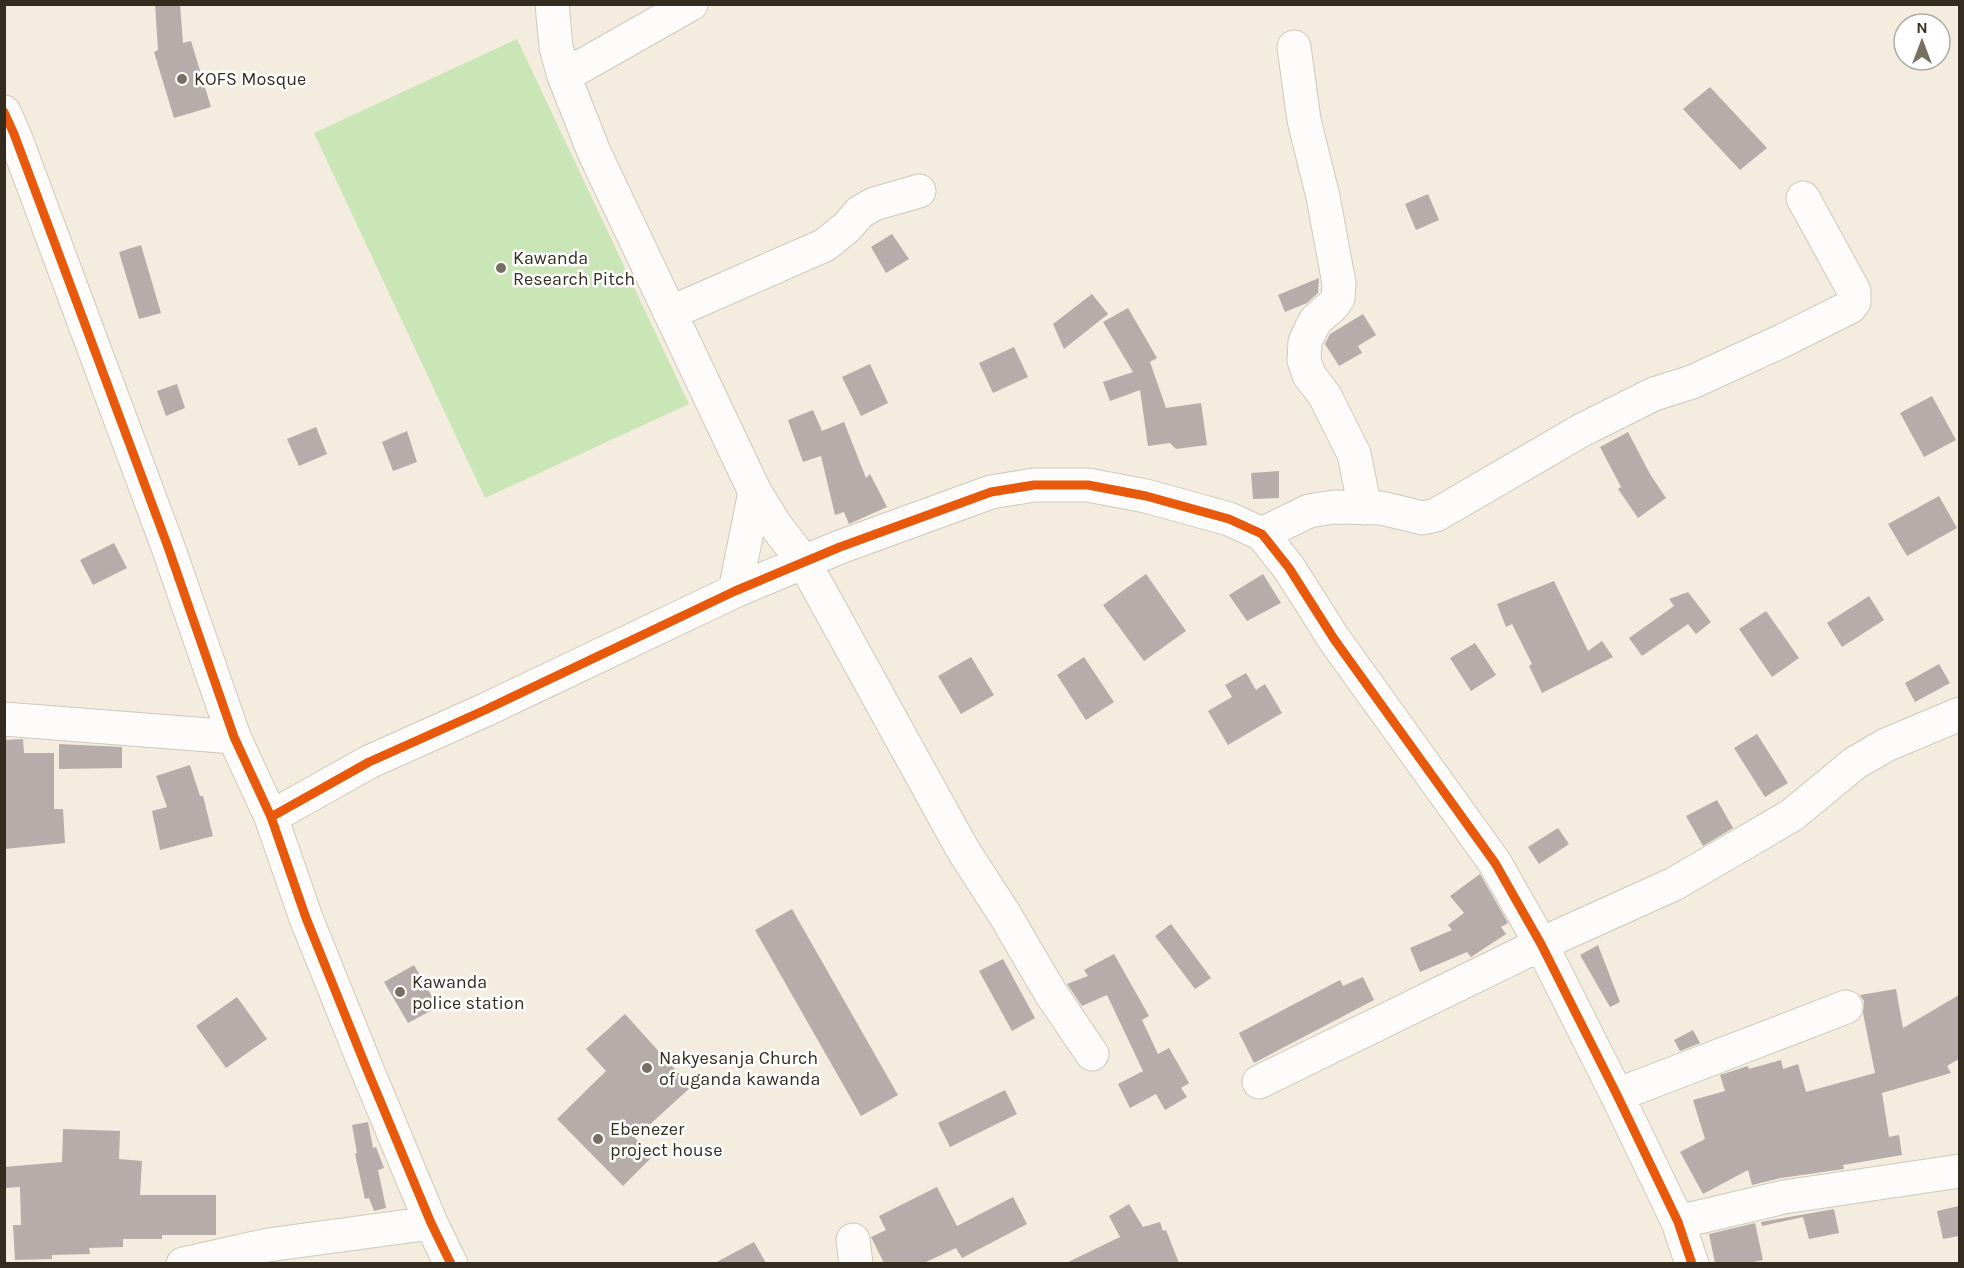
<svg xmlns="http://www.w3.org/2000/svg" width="1964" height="1268" viewBox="0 0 1964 1268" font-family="Karla,sans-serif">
<rect width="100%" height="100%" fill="#f4ecde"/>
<path fill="#cae5b6" d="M517 39 689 404 485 498 314 133Z"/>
<path fill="#b6aca9" d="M155 4H180L183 43 191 41 211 107 174 118 154 52 158 50Z
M1710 87 1767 148 1740 170 1683 109Z
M1428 194 1439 220 1416 230 1405 204Z
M892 234 909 259 886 273 871 247Z
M141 245 161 313 139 319 119 252Z
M1319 278 1318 293 1307 303 1285 312 1278 295Z
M1092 294 1108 314 1064 349 1053 324Z
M1128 308 1157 358 1150 362 1166 408 1201 403 1207 445 1176 449 1170 443 1148 446 1140 390 1110 401 1103 382 1133 372 1103 322Z
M1363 314 1376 335 1358 346 1362 353 1339 366 1325 344 1330 334Z
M1014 347 1028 377 993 393 979 363Z
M870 364 888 403 861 416 842 377Z
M177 384 185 408 166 416 157 391Z
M1932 396 1956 440 1924 457 1900 413Z
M813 410 822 431 844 422 866 478 870 474 887 507 849 524 844 512 835 515 821 456 803 462 788 420Z
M316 427 327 454 299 466 287 439Z
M407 431 417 462 393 471 382 442Z
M1628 432 1650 474 1666 498 1638 518 1618 489 1621 487 1600 447Z
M1279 471V498L1253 499 1251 473Z
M1939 496 1957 528 1907 556 1888 524Z
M114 543 127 568 93 585 80 560Z
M1146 574 1186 631 1144 661 1103 605Z
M1263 574 1281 603 1247 621 1229 595Z
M1554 581 1588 651 1602 641 1613 657 1542 693 1529 666 1532 664 1512 624 1506 627 1497 604Z
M1688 592 1711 622 1696 634 1688 624 1642 656 1629 638 1674 606 1669 599Z
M1869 596 1884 620 1842 647 1827 623Z
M1766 611 1799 658 1772 677 1739 629Z
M1475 643 1496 675 1471 691 1450 658Z
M971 657 994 695 961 714 938 676Z
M1084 657 1114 702 1086 720 1057 675Z
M1939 664 1950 683 1915 702 1905 683Z
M1246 673 1256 690 1265 684 1282 713 1228 745 1208 711 1232 697 1225 685Z
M1757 734 1788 783 1765 797 1734 748Z
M23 739 24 753H54V809H63L65 843 4 849V740Z
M59 744 122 747V768L59 769Z
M190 765 200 796H203L213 836 160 850 152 811 167 807 156 776Z
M1717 800 1733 828 1703 846 1686 816Z
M1558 828 1569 844 1539 864 1528 847Z
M1480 874 1508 923 1501 927 1506 934 1471 957 1467 952 1420 972 1410 948 1452 930 1448 925 1464 913 1450 896Z
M792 909 898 1095 861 1116 755 930Z
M1171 924 1211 978 1195 989 1155 936Z
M1598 945 1620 1002 1610 1007 1580 955Z
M1114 954 1149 1016 1142 1020 1158 1054 1169 1048 1189 1083 1181 1088 1187 1097 1165 1110 1156 1094 1130 1108 1118 1084 1143 1071 1107 995 1082 1006 1067 984 1088 976 1084 970Z
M1003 959 1035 1018 1012 1031 979 971Z
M414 965 438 1007 408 1023 384 982Z
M1363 977 1374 1000 1254 1063 1239 1033 1340 980 1343 986Z
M1896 989 1903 1028 1959 995V1059L1947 1066 1951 1073 1882 1093 1889 1137 1899 1135 1902 1155 1843 1165 1844 1169 1781 1178 1752 1185 1748 1170 1703 1194 1680 1152 1705 1139 1693 1100 1725 1091 1720 1075 1748 1066 1749 1069 1781 1060 1783 1069 1798 1064 1806 1092 1875 1073 1863 1013 1864 1001 1860 995Z
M237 997 267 1039 226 1068 196 1026Z
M625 1014 691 1087 635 1138 653 1156 623 1186 557 1119 606 1071 586 1049Z
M1693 1030 1700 1043 1680 1051 1674 1040Z
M1005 1090 1017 1114 950 1147 938 1123Z
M368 1122 373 1148 376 1147 384 1168 378 1170 386 1208 374 1211 369 1198 365 1199 355 1154 357 1153 352 1125Z
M63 1129 120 1131 119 1159 142 1161 140 1195H216V1235H162V1239H123V1247L89 1248 90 1254 52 1255V1259L15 1260 13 1225H21L20 1187 4 1188V1167L62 1162Z
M937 1187 957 1226 1013 1197 1027 1224 962 1258 956 1248 924 1263H884L871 1237 886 1230 879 1216Z
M1129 1204 1143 1227 1160 1222 1163 1231 1166 1230 1179 1263H1066L1120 1237 1109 1216Z
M1959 1206V1236L1943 1239 1937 1211Z
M1834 1209 1839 1233 1809 1239 1803 1217 1762 1226 1761 1222Z
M1755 1223 1763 1260 1748 1263H1715L1709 1234Z
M754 1242 766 1263H715Z"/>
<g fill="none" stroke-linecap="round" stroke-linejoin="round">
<g stroke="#cfc8bb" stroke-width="35">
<path id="minor" d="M552 4 556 47 564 76 594 152 755 492 776 526 804 562 963 850 1005 915 1050 992 1092 1054
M1294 47 1304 120 1323 197 1339 283 1338 298 1332 306 1316 320 1312 327 1305 342 1304 360 1309 375 1325 396 1354 454 1365 508
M564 76 691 4
M4 112 14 134 168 547 234 737 271 817 306 918 366 1067 431 1223 451 1264
M670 313 825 245 847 227 860 212 874 204 919 191
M1262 534 1309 511 1334 507 1381 508 1423 518 1436 515 1582 430 1654 394 1692 382 1784 340 1850 307 1854 302V291L1803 198
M735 591 755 492
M4 719 234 737
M271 817 369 762 485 710 735 591 840 547 991 492 1034 485H1088L1146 496 1229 519 1262 534 1289 568 1334 639 1495 863 1541 944 1617 1095 1678 1222 1692 1264
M1259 1082 1541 944 1674 884 1792 815 1855 763 1886 745 1960 714
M1617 1095 1846 1007
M1678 1222 1784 1197 1960 1171
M853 1240 856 1264
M183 1264 268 1245 431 1223"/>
</g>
<use href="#minor" stroke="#fdfcfa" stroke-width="33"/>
<g stroke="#fff" stroke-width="13">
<path id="cycleway" d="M4 112 14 134 168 547 234 737 271 817 306 918 366 1067 431 1223 451 1264
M271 817 369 762 485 710 735 591 840 547 991 492 1034 485H1088L1146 496 1229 519 1262 534 1289 568 1334 639 1495 863 1541 944 1617 1095 1678 1222 1692 1264"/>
</g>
<use href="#cycleway" stroke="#e8590c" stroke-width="9"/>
</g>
<g fill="#776f62" stroke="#fff" stroke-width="2">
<circle cx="182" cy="79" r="6"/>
<circle cx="501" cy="268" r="6"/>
<circle cx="400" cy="992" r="6"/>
<circle cx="647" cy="1068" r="6"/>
<circle cx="598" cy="1139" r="6"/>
</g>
<g text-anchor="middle" stroke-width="5" stroke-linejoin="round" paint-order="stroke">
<g font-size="18" fill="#332c1f" stroke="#fff" text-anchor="start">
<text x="194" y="85">KOFS Mosque</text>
<text x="513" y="264">Kawanda<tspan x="513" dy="21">Research Pitch</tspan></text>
<text x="412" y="988">Kawanda<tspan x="412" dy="21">police station</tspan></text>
<text x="659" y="1064">Nakyesanja Church<tspan x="659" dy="21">of uganda kawanda</tspan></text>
<text x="610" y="1135">Ebenezer<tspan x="610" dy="21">project house</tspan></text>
</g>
</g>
<rect width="1964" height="1268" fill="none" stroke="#332c1f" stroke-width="12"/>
<g transform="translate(1922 42)"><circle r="28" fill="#ffffff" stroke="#adaba5" stroke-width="1.5"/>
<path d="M0-4.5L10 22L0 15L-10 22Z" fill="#776f62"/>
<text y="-9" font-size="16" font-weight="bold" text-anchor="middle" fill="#332c1f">N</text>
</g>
</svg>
